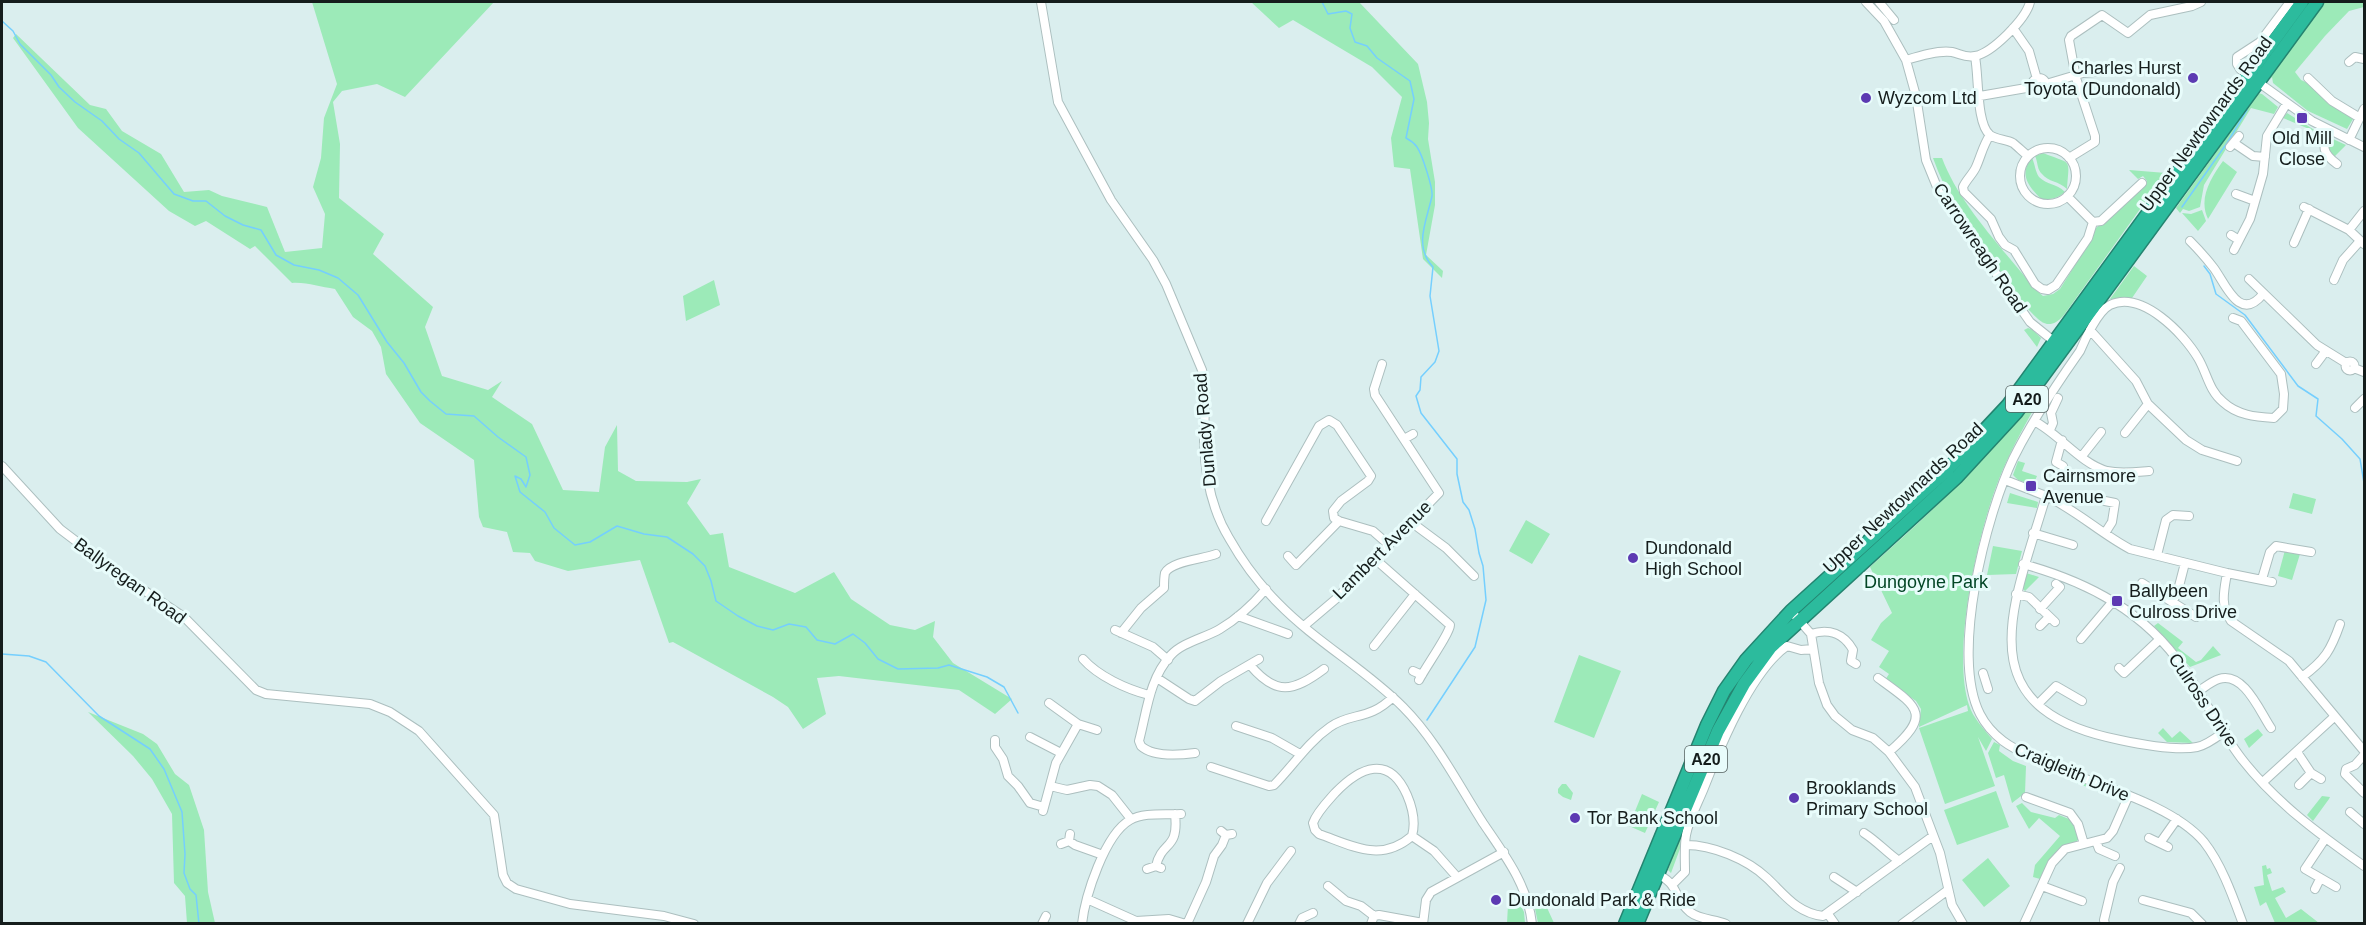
<svg xmlns="http://www.w3.org/2000/svg" width="2366" height="925" viewBox="0 0 2366 925" font-family="Helvetica,sans-serif">
<rect width="100%" height="100%" fill="#daeeee"/>
<path fill="#9ceab8" d="M312 2H494L405 97 377 84 342 91 333 102 340 144 339 198 384 234 373 254 433 307 425 327 442 376 488 390 502 381 492 397 532 424 563 490 599 492 605 447 617 425 618 471 636 481 687 482 701 479 687 503 710 535 723 533 729 567 795 593 834 572 851 599 890 625 915 630 935 621 933 637 953 663 1012 699 995 714 959 690 839 676 817 678 826 714 803 729 788 707 773 697 673 642 669 643 640 560 568 571 535 561 530 553 513 552 507 532 483 527 479 517 474 460 420 423 386 374 381 347 372 331 353 317 335 289C320 287 307 282 292 283L255 246 250 249 206 221 195 226 169 211 78 128 13 38 16 34 90 105 106 109 122 131 161 154 184 192 209 190 222 196 267 207 285 252 322 248 325 214 313 187 321 158 324 118 337 84Z
M1251 2H1359L1418 64 1427 102 1429 123 1428 139 1435 182V205L1426 255 1443 271 1442 278 1423 259 1410 169 1394 167 1391 138 1402 97 1372 67 1293 20 1279 28Z
M2322 2H2364V7L2349 11 2325 36 2295 72 2301 80 2312 85 2350 116 2353 119 2347 129 2308 111 2273 83 2272 77 2270 80 2272 74Z
M2258 93 2262 94 2278 107 2274 114 2251 108 2204 185 2200 207 2189 211 2183 209 2180 213 2176 208 2215 154 2245 107Z
M2287 113 2321 134 2283 118Z
M2333 139 2346 145 2334 157H2331L2326 144Z
M2043 153C2073 165 2069 157 2067 189 2059 181 2048 182 2042 174 2037 170 2038 162 2035 156Z
M1933 158H1942C1959 204 2004 250 2035 289L2043 296 2053 294 2060 289 2092 238 2095 229 2147 181 2143 176 2138 179 2129 170 2166 173 2064 315C2048 333 2040 321 2026 307 1993 259 1952 213 1933 158Z
M2032 158C2035 164 2035 171 2039 177 2047 185 2056 183 2065 192 2058 198 2051 200 2041 199 2029 187 2018 174 2032 158Z
M2223 161 2237 172 2208 219C2198 198 2211 178 2223 161Z
M2202 210 2206 221 2198 231 2182 213 2191 214Z
M2134 266 2147 276 2132 298 2110 299Z
M714 280 720 305 686 321 683 296Z
M2028 328 2033 330 2041 338 2037 347 2024 330Z
M2041 391 2043 393C2027 421 2011 449 1999 479 1978 532 1951 651 1969 705 1973 718 1984 729 1992 739L1986 751 1978 737 1995 786 1945 804 1919 728 1968 711 1967 705 1919 727 1921 709 1916 701 1885 680 1889 674 1879 667 1889 651 1871 640 1881 623 1892 613 1870 567C1931 512 1991 457 2041 391Z
M2018 461 2025 463 2022 471 2037 476 2033 485 2018 480 2013 475Z
M2010 493 2038 502 2037 508 2007 503Z
M2293 493 2316 499 2312 514 2289 508Z
M1526 520 1550 534 1532 564 1509 551Z
M1993 546 2022 551 2016 574 1987 575Z
M2285 550 2300 554 2292 580 2278 576Z
M2026 573 2039 577 2025 591 2023 589Z
M2158 623 2183 642 2178 648 2196 662 2201 660 2213 646 2221 655 2190 667 2154 626Z
M1579 655 1621 671 1594 738 1554 722Z
M88 712 143 734 157 744 175 774 189 785 204 830 208 892 215 923H187L185 896 174 883 172 814 152 779 133 756Z
M2163 728 2172 738 2180 731 2193 743 2167 742 2158 733Z
M2258 729 2263 735 2249 748 2244 739Z
M1994 742 2000 745 1999 751 2013 761 2026 766 2025 793 2012 803 2004 775 1996 778 1988 753Z
M2070 777 2115 794V798L2069 780Z
M1562 784H1566L1573 793 1571 800 1563 797 1558 793V789Z
M1996 791 2009 827 1957 845 1944 810Z
M1642 794 1659 802 1645 833 1629 826Z
M2322 796 2330 797 2329 799 2313 821 2307 815Z
M2022 803 2031 812 2055 818 2059 815 2074 821 2079 839C2074 845 2065 845 2058 850 2049 857 2046 870 2040 879L2033 877 2035 865 2060 836 2039 818 2029 829 2016 806Z
M1680 835 1681 846 1671 873 1668 870Z
M1988 858 2010 886 1984 907 1962 880Z
M2266 865 2267 869 2270 868 2272 873 2267 875 2272 891 2283 887 2286 892 2275 898 2286 918 2301 909 2319 923H2275L2266 902 2260 906 2254 887 2264 885 2262 866Z
M1543 899 1554 923H1538L1534 904Z
M1512 903 1521 906 1524 912 1525 923H1507L1508 905Z"/>
<g fill="none" stroke-linecap="round" stroke-linejoin="round">
<path stroke="#75cffe" stroke-width="1.5" d="M1322 2 1328 14 1346 11 1352 14 1350 28 1355 42 1367 46 1377 58 1410 81 1414 99 1406 138C1410 140 1414 143 1417 147 1422 154 1433 188 1432 196 1427 220 1413 246 1433 267L1430 296 1439 351 1435 362 1421 377 1420 390 1416 396 1421 413 1457 459V474L1463 502 1469 510 1475 529 1479 553 1483 566 1486 600 1475 647 1427 720
M2 21 13 31 20 44 51 75 59 87 75 102 102 121 119 139 139 153 174 194 193 201H206L225 216 243 225 261 230 276 255 294 265 319 270 338 278 358 295 387 342 404 363 421 392 430 401 446 414 474 416 498 437 526 457 530 475 526 487 521 479 515 476 520 492 545 512 554 528 575 545 590 542 617 526 644 534 667 537 693 554 705 566 711 581 716 601 738 616 757 626 773 630 789 624 806 627 817 640 835 644 853 634 865 643 878 659 898 669 938 668 949 665 987 677 1004 687 1018 713
M2182 207 2227 143 2247 110
M2204 266 2210 274 2216 294 2245 315 2298 386 2318 399 2316 416 2342 439 2360 459 2364 483
M2 654 29 656 46 662 99 716 150 749 164 769 182 812 185 854 184 873 190 889 196 895 199 924"/>
<g stroke="#acbfbf" stroke-width="10">
<path id="minor" d="M1041 2 1058 102 1111 200 1153 260 1166 284 1202 370C1207 394 1204 418 1204 442 1205 475 1212 510 1229 538 1242 561 1259 584 1278 603 1316 642 1365 669 1403 707 1436 740 1458 784 1483 823 1504 854 1528 885 1532 924
M1866 2 1884 21 1906 60 1916 96 1926 160 1939 192 2030 322 2056 343
M1879 2 1894 20
M2290 2 2260 42 2237 57V64L2240 69 2312 121 2364 147
M2013 28 2029 51 2037 79
M1975 57C1979 75 1976 124 1990 135 1997 140 2006 139 2013 143 2018 147 2023 152 2028 156
M1906 60C1919 56 1938 50 1952 52 1961 54 1965 58 1975 56 1992 53 2026 19 2030 2
M2349 62 2355 57 2364 59
M2308 78 2332 101 2360 118
M2032 85a7 7 0 1 1 14 0a7 7 0 1 1-14 0Z
M2046 84 2083 73 2118 70
M1980 96 2032 87
M2329 131C2322 147 2322 153 2337 164
M1990 135C1983 145 1981 156 1976 167 1973 174 1966 180 1963 187L1964 192 1991 219 1999 237 2005 245 2014 250 2035 284 2042 289 2048 290 2056 285 2088 238 2093 222 2067 196
M2349 140 2364 109
M2234 143 2253 156 2265 157
M2230 147 2239 136
M2020 176a28 28 0 1 1 56 0a28 28 0 1 1-56 0Z
M2069 158 2095 142V136L2076 78 2069 40 2071 36 2102 15 2128 33 2150 15 2192 6 2201 2
M2236 194 2255 201
M2304 207 2349 230 2364 244
M2093 222 2101 221 2142 183
M2349 230 2364 211
M2231 235 2239 240
M2190 241C2198 249 2206 258 2213 267 2225 282 2239 324 2263 294
M2294 243 2309 209
M2234 250 2250 219 2263 174 2267 136 2287 103
M2249 279 2317 345 2346 363
M2334 280 2343 260 2360 241
M2233 318 2241 321 2281 374 2284 394 2283 409 2274 418C2255 417 2237 415 2223 402 2209 391 2207 373 2198 358 2184 334 2142 290 2110 305 2098 311 2085 339 2080 351 2056 385 2032 421 2013 459 1986 516 1950 655 1980 714 1985 724 1994 734 2003 741 2020 754 2041 760 2060 769 2103 787 2174 806 2204 842 2222 865 2233 897 2243 924
M2090 330 2136 381 2148 404 2186 440 2202 450 2237 461
M2345.5 366a4.5 4.5 0 1 1 9 0a4.5 4.5 0 1 1-9 0Z
M2316 364 2325 352
M2354 368 2364 372
M2355 408 2364 399
M2034 421C2059 434 2081 464 2107 471 2121 474 2136 472 2149 471
M2050 430 2053 423 2051 413 2058 398
M2125 433 2148 404
M1404 439 1413 434
M2062 440 2056 462 2063 466
M2082 456 2101 432
M2 466 60 529 118 573 184 617 256 690 266 694 370 704 390 712 419 731 494 815 503 875 507 883 516 889 570 904 664 916 694 924
M2005 480 2046 496C2014 605 1962 709 2120 740 2139 744 2178 751 2197 747 2207 745 2217 737 2225 731
M2046 496C2076 510 2100 533 2130 549L2227 573 2272 582
M1266 521 1319 426 1329 420 1337 425 1371 476 1368 481 1341 501 1333 511 1334 518 1339 521 1373 531 1389 545
M1411 522 1446 548 1474 576
M2033 533 2073 545
M2105 533 2112 522 2115 503 2105 501
M2157 555 2166 520 2173 515 2189 516
M1288 556 1296 565 1339 521
M1375 559 1450 625C1450 633 1425 668 1419 680
M2023 564C2088 582 2146 612 2184 669 2204 698 2220 730 2241 758 2275 802 2319 834 2364 866
M2227 573C2224 591 2220 605 2231 621L2289 661 2364 751
M2262 579 2270 552 2276 546 2311 552
M2142 583 2196 617
M2016 594 2029 597 2055 622
M2172 602 2177 594 2185 563
M2040 609 2060 587 2056 584
M1791 611 1811 634 1819 683 1827 705 1835 716 1852 730 1873 738 1889 752 1915 787 1940 853 1952 905 1963 924
M1238 616 1288 634
M1304 626 1337 598 1439 493 1375 395 1374 389 1382 364
M2040 626 2049 617
M1115 630 1153 647 1168 660
M1121 633 1141 608 1164 588C1164 584 1164 578 1165 573 1171 561 1204 559 1216 554
M1811 634C1829 628 1844 634 1853 650L1851 661 1856 664
M2081 639 2114 600
M1374 646 1415 594
M1083 659C1098 676 1126 689 1149 695
M1250 665C1276 696 1293 692 1324 669
M2119 668 2124 673 2160 639
M1413 671 1422 675
M1983 673 1988 689
M2302 677C2325 660 2331 650 2340 624
M1157 678 1189 699 1195 701 1221 681 1259 659
M1878 678C1918 707 1933 714 1889 752
M2199 691C2205 687 2212 681 2219 679 2244 671 2260 712 2271 728
M1049 703 1078 724 1097 730
M2038 704 2056 686 2082 701
M1236 726 1272 738 1300 754
M1030 737 1061 753
M995 740V747L1003 759 1008 776 1018 786 1030 803 1044 807
M2297 752 2311 773
M1195 753C1180 755 1153 757 1141 746L1139 741C1147 711 1149 679 1171 655 1183 642 1205 638 1220 629 1237 619 1253 604 1266 589
M2364 755 2355 765 2346 769 2345 774 2364 793
M1211 767 1269 786 1274 785C1293 766 1307 743 1330 727 1351 712 1369 721 1393 697
M2263 782 2334 717
M2299 785 2311 773 2321 779
M1050 786 1067 790 1090 785 1098 786 1112 795 1131 819
M2026 797 2070 813 2078 824 2084 844
M1043 811 1056 763 1078 724
M2350 812 2364 824
M1221 831 1226 835 1232 834
M1864 833C1878 842 1886 852 1899 861
M1412 836C1381 863 1353 846 1319 834L1315 830 1313 823C1317 812 1327 802 1335 793 1360 767 1389 754 1407 795 1413 809 1416 822 1412 836L1434 851 1457 877
M2149 838 2168 847
M2325 839 2305 869 2336 887
M1069 841 1075 845 1103 855
M2096 841 2099 849 2115 856
M2160 843 2177 819
M1061 844 1069 841 1070 834
M1686 845C1712 845 1747 859 1767 878 1785 895 1797 913 1823 916L1933 836
M1156 866C1162 840 1179 851 1175 814
M1147 869 1156 866 1161 868
M1654 873C1681 883 1672 898 1690 912 1700 920 1715 919 1726 924
M1834 877 1857 892
M1673 884 1685 872C1685 860 1684 847 1686 835 1689 819 1698 803 1704 788 1720 747 1751 671 1787 646L1801 650 1813 649
M1328 886 1346 901 1361 906 1374 916
M2042 886 2082 901
M2315 889 2320 879
M1087 899 1136 921 1169 919 1186 924
M2143 900 2191 913 2202 924
M1828 914 1835 924
M1042 924 1046 916
M1082 924C1085 896 1105 834 1130 820 1144 812 1165 815 1181 814
M1187 924 1206 882 1214 856 1222 845 1226 835
M1247 924 1267 883 1291 851
M1299 924 1302 918 1313 913
M1371 924 1374 916 1379 915 1423 923
M1423 924 1426 900 1431 892 1504 852
M1902 924 1948 890
M2024 924 2052 863 2065 849 2107 838 2113 831 2128 797
M2105 924 2104 920 2113 882 2120 868"/>
</g>
<g stroke="#248470" stroke-width="15">
<path id="highway" d="M1625 924 1707 725 1724 691 1746 660 1791 611 1949 468 2008 405 2302 2
M1637 924 1718 731 1744 684 1771 647 1957 477 2016 413 2317 2"/>
</g>
<use href="#minor" stroke="#fff" stroke-width="8"/>
<use href="#highway" stroke="#2cbb9d" stroke-width="12"/>
</g>
<g fill="#5c3ab2" stroke="#e8fcfb" stroke-width="2">
<circle cx="2193" cy="78" r="6"/>
<circle cx="1866" cy="98" r="6"/>
<rect x="2296" y="112" width="12" height="12" rx="3"/>
<rect x="2025" y="480" width="12" height="12" rx="3"/>
<circle cx="1633" cy="558" r="6"/>
<rect x="2111" y="595" width="12" height="12" rx="3"/>
<circle cx="1794" cy="798" r="6"/>
<circle cx="1575" cy="818" r="6"/>
<circle cx="1496" cy="900" r="6"/>
</g>
<g text-anchor="middle" stroke-width="6" stroke-linejoin="round" paint-order="stroke">
<g fill="#e8fcfb" stroke="#54605f" stroke-width="1.5">
<rect x="2006" y="386" width="42" height="26" rx="4.5"/>
<rect x="1685" y="746" width="42" height="26" rx="4.5"/>
</g>
<g font-size="16" font-weight="bold" fill="#151d1c">
<text x="2027" y="405">A20</text>
<text x="1706" y="765">A20</text>
</g>
<g font-size="18" fill="#151d1c" stroke="#e8fcfb" text-anchor="start">
<text x="2181" y="74" text-anchor="end">Charles Hurst<tspan x="2181" dy="21">Toyota (Dundonald)</tspan></text>
<text x="1878" y="104">Wyzcom Ltd</text>
<text x="2302" y="144" text-anchor="middle">Old Mill<tspan x="2302" dy="21">Close</tspan></text>
<text x="2043" y="482">Cairnsmore<tspan x="2043" dy="21">Avenue</tspan></text>
<text x="1645" y="554">Dundonald<tspan x="1645" dy="21">High School</tspan></text>
<text x="2129" y="597">Ballybeen<tspan x="2129" dy="21">Culross Drive</tspan></text>
<text x="1806" y="794">Brooklands<tspan x="1806" dy="21">Primary School</tspan></text>
<text x="1587" y="824">Tor Bank School</text>
<text x="1508" y="906">Dundonald Park &amp; Ride</text>
</g>
<g font-size="18" fill="#151d1c" stroke="#e8fcfb">
<text transform="translate(2206 124) rotate(-54)" y="6">Upper Newtownards Road</text>
<text transform="translate(1980 248) rotate(56)" y="6">Carrowreagh Road</text>
<text transform="translate(1205 430) rotate(-95)" y="6">Dunlady Road</text>
<text transform="translate(1903 498) rotate(-43)" y="6">Upper Newtownards Road</text>
<text transform="translate(1382 550) rotate(-45)" y="6">Lambert Avenue</text>
<text transform="translate(130 581) rotate(36)" y="6">Ballyregan Road</text>
<text transform="translate(2203 700) rotate(56)" y="6">Culross Drive</text>
<text transform="translate(2072 772) rotate(23)" y="6">Craigleith Drive</text>
</g>
<g font-size="18" fill="#034626" stroke="#e8fcfb">
<text x="1926" y="588">Dungoyne Park</text>
</g>
</g>
<rect width="2366" height="925" fill="none" stroke="#151d1c" stroke-width="6"/>
</svg>
